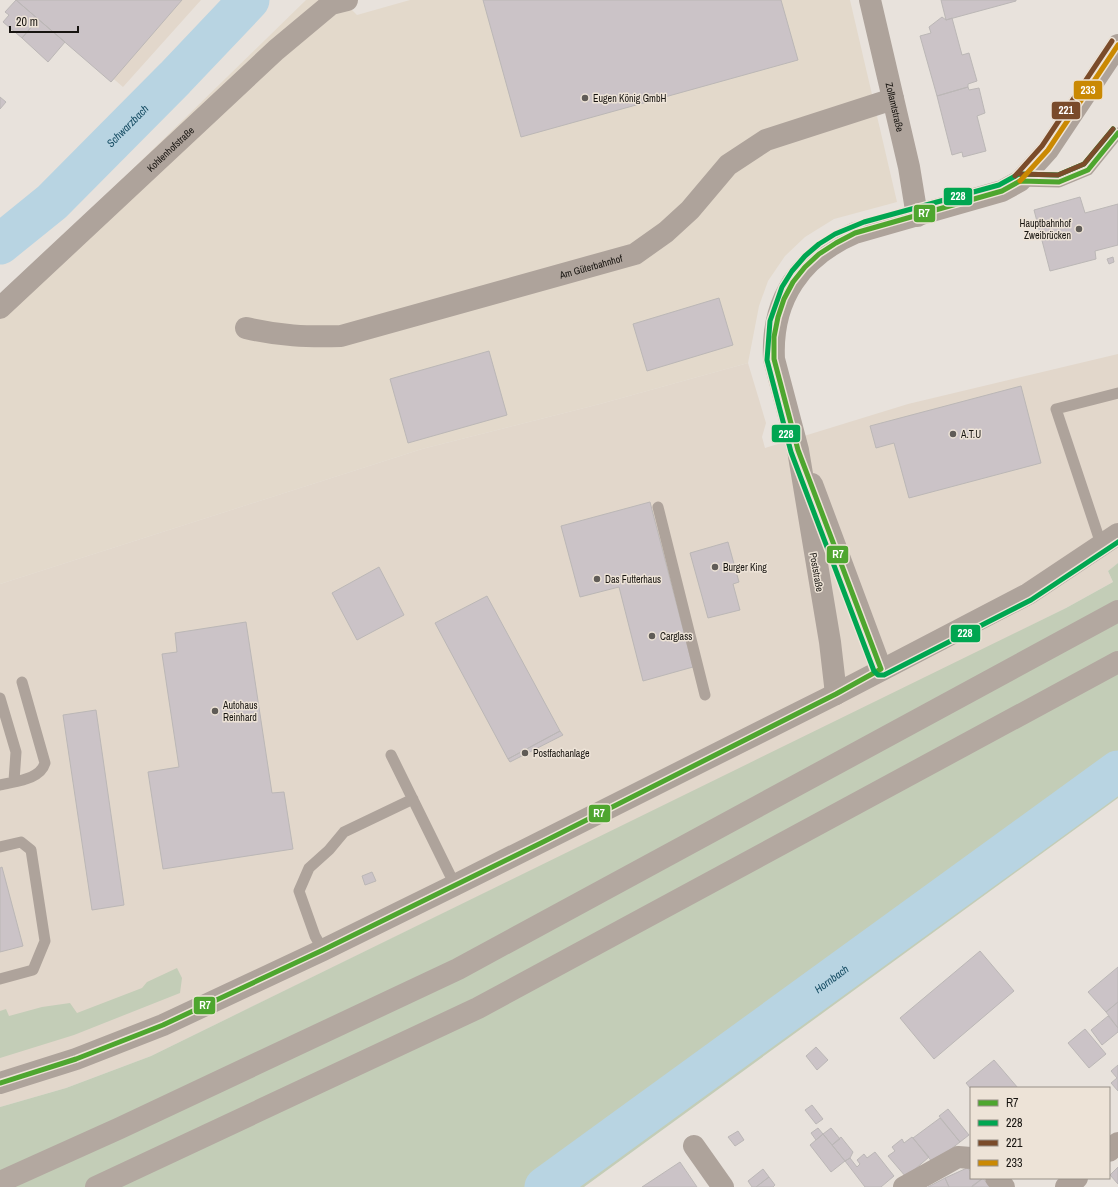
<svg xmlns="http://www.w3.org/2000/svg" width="1118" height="1187" viewBox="0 0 1118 1187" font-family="'Archivo Narrow',sans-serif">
<rect width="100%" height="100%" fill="#e8e2dc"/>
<path fill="#e2d7cb" d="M22 0H201L123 87Z
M1118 354V563L1108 571 1113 582 1066 608 958 662 151 1056 66 1088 0 1107V584L422 449 600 404 748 363 766 423 762 437 765 448 908 404Z"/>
<path fill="#e3d9cb" d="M306 0H342L357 15 410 0H850L897 202 834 219 805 237 785 256 768 281 759 306 748 363 600 404 422 449 0 584V296L21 278Z"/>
<path fill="#c3cdb7" d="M1118 563V798L584 1187H0V1107L66 1088 151 1056 1066 608 1113 582 1108 571Z
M177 968 182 978 180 993 74 1035 0 1058V1011L6 1009 9 1016 42 1007 70 1003 77 1013 142 988 147 982Z"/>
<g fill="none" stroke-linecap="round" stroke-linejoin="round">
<g stroke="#b8d4e2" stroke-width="41">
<path id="s1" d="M0 244 52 202 175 78 249 0"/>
<path id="s2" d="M545 1187 1118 771"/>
</g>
</g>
<path fill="#cbc3c7" stroke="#bbb7b6" d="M16 0H182L111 82Z
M16 0 38 19 22 38 3 22 9 15 5 12Z
M483 0H781L798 60 521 137Z
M941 0H1016V1L946 20Z
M942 17 946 20 952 18 962 55 969 53 977 81 968 84V87L937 96 920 36 931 33 929 27Z
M38 19 65 42 48 62 22 38Z
M968 87 969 90 979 88 985 113 977 116 986 151 963 157 962 152 952 155 937 96Z
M0 97 6 102 0 109Z
M1080 197 1085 213 1118 204V245L1095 251 1096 259 1050 271 1034 210Z
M1113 257 1114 262 1109 264 1107 259Z
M719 298 733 345 647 371 633 324Z
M489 351 507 415 408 443 390 379Z
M1021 386 1041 463 909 498 894 443 876 448 870 426Z
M650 502 693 667 643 681 619 587 580 597 561 526Z
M728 542 739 582 733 584 740 610 708 618 690 553Z
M379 567 404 615 357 640 332 593Z
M487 596 560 731 508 759 435 623Z
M246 622 272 793 284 792 293 849 163 869 148 772 179 767 162 654 177 652 175 633Z
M96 710 124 905 92 910 63 715Z
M560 731 563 735 510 762 508 759Z
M2 867 23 946 0 952V868Z
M372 872 376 881 365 885 362 876Z
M980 951 1014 991 934 1059 900 1018Z
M1118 967V1002L1106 1012 1088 992Z
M1118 1002V1028L1106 1012Z
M1108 1016 1118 1028V1032L1102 1045 1091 1030Z
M1085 1029 1106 1054 1089 1068 1068 1043Z
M816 1047 828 1060 817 1070 806 1056Z
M994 1060 1018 1088H971V1089L966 1083Z
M1118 1065V1091L1111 1083 1117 1078 1111 1071Z
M812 1105 823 1119 816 1124 805 1110Z
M948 1109 969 1135 960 1142 939 1116Z
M940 1118 960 1142 933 1163 913 1138Z
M818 1128 823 1134 816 1140 811 1133Z
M831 1128 840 1139 832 1145 823 1134Z
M738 1131 744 1140 735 1146 728 1137Z
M823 1134 845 1161 831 1172 810 1145Z
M841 1137 853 1152 850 1158 845 1161 832 1145Z
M912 1137 929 1157 906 1177 888 1156 895 1151 892 1147 902 1139 904 1143Z
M875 1152 894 1176 881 1187H865L845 1161 850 1158 857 1167 860 1164 857 1160 864 1154 867 1158Z
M680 1162 697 1187H642Z
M1118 1167V1184L1110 1175Z
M967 1168 971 1171V1178H983L972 1187H949L945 1178Z
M763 1169 769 1177 756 1187H752L748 1181Z
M769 1177 775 1185 773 1187H756Z
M945 1178 949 1187H928Z
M983 1178 990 1187H972V1186Z"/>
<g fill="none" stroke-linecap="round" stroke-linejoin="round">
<path stroke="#aea39b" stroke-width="11" d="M1020 181 1059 182 1088 170 1118 133
M658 507 705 695
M1101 544 1056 409 1118 393
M0 698 16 752 14 781
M391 755 455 885
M0 785C15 781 40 780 45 763L22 682
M0 847 21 842 31 850 45 941 33 970 0 979
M323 950 315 936 299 891 309 868 329 850 344 832 413 799"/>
<g stroke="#aea39b" stroke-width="22">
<path id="s3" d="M870 0 909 167 917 216"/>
<path id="s4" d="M0 308 276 50 331 4 347 0"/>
<path id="s5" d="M246 328C279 336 307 337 341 336L635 254 666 232 690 210 728 165 766 140 893 99"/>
<path d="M812 484 881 669"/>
<path d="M836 694 830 642 798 450 774 359C771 299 801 256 855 233L1002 191 1020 181 1048 150 1118 45"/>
<path d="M0 1083 76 1059 163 1025 323 950 455 885 836 694 1028 594 1118 534"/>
<path d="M694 1146 723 1187"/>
<path d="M996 1178 1004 1187"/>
<path d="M904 1187 958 1157 971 1158"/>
</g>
<path stroke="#ada199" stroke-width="22" d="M1109 1151 1118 1143
M1066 1187 1077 1178"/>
<path stroke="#b3a8a0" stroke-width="22" d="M0 1182 120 1128 458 969 1118 611
M96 1187 478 1008 1118 662"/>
<g stroke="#ede3d7" stroke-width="8">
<path id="bus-1" d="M0 1083 76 1059 163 1025 323 950 543 842 836 694 881 669 798 450 774 359V337L778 317 784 299 793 282 805 267 819 254 836 243 855 233 1002 191 1020 181 1059 182 1088 170 1118 133"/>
</g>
<g stroke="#ede3d7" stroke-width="8">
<path id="bus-2" d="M1113 129 1084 164 1058 175 1019 174 999 185 864 222 835 234 819 244 805 256 792 271 782 287 770 321 767 360 791 452 874 671 878 675H884L1031 600 1118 542"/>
</g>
<g stroke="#ede3d7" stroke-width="8">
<path id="bus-3" d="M1020 174 1058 175 1084 164 1113 129
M1015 176 1042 146 1112 41"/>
</g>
<g stroke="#ede3d7" stroke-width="8">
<path id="bus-4" d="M1020 181 1048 150 1118 45"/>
</g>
<use href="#bus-1" stroke="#4ea62f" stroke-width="5"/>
<use href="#bus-2" stroke="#00a651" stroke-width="5"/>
<use href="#bus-3" stroke="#7a4b2a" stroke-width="5"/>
<use href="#bus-4" stroke="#ca8903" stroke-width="5"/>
</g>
<g fill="#605c57" stroke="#ede3d7" stroke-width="1.5">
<circle cx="585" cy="98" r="4"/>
<circle cx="1079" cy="229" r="4"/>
<circle cx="953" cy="434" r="4"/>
<circle cx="715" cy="567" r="4"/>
<circle cx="597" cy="579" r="4"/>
<circle cx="652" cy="636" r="4"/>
<circle cx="215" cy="711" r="4"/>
<circle cx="525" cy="753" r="4"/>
</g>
<g text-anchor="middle" stroke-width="3" stroke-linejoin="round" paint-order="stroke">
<g font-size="10" fill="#171410" stroke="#ede3d7" text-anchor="start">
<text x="593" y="102">Eugen König GmbH</text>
<text x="1071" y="227" text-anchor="end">Hauptbahnhof<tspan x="1071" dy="12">Zweibrücken</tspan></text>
<text x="961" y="438">A.T.U</text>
<text x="723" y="571">Burger King</text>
<text x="605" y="583">Das Futterhaus</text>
<text x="660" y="640">Carglass</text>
<text x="223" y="709">Autohaus<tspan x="223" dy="12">Reinhard</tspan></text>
<text x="533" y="757">Postfachanlage</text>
</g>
<g font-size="10" fill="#171410" stroke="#ede3d7">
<text dy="4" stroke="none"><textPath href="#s3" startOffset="110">Zollamtstraße</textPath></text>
<text dy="4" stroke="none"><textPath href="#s4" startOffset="233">Kohlenhofstraße</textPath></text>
<text dy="4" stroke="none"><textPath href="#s5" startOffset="355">Am Güterbahnhof</textPath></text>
<text transform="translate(817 572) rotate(80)" y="4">Poststraße</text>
</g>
<g font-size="11" font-style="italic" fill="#144b62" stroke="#ede3d7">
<text dy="4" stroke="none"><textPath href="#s1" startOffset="174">Schwarzbach</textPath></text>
<text dy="4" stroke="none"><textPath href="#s2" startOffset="354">Hornbach</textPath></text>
</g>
</g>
<g stroke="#ede3d7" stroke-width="1.5">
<rect x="1073" y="80" width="30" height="20" rx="4" fill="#ca8903"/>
<rect x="1051" y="101" width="30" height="19" rx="4" fill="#7a4b2a"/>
<rect x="943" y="187" width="30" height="19" rx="4" fill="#00a651"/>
<rect x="913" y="204" width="23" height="19" rx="4" fill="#4ea62f"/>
<rect x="771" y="424" width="30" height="19" rx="4" fill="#00a651"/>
<rect x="826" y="545" width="23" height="19" rx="4" fill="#4ea62f"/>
<rect x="950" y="624" width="31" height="19" rx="4" fill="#00a651"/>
<rect x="588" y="804" width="23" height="19" rx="4" fill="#4ea62f"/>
<rect x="193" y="996" width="23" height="19" rx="4" fill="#4ea62f"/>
</g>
<g font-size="11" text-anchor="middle" font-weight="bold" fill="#fff">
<text x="1088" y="94">233</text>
<text x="1066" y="114">221</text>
<text x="958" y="200">228</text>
<text x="924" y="217">R7</text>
<text x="786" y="438">228</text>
<text x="838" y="558">R7</text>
<text x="965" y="637">228</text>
<text x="599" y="817">R7</text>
<text x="205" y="1009">R7</text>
</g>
<rect x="970" y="1087" width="140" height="92" fill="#ede3d7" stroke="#979087"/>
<rect x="978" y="1100" width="20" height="6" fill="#4ea62f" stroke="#979087"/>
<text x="1006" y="1107" font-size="12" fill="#171410">R7</text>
<rect x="978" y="1120" width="20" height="6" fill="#00a651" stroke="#979087"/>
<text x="1006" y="1127" font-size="12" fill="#171410">228</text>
<rect x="978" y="1140" width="20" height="6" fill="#7a4b2a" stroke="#979087"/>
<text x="1006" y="1147" font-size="12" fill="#171410">221</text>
<rect x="978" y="1160" width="20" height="6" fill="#ca8903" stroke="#979087"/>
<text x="1006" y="1167" font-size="12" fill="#171410">233</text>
<path d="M10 26v6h68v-6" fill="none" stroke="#171410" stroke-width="2"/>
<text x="16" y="26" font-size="12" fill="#171410" stroke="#ede3d7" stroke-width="3" paint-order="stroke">20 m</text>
</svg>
